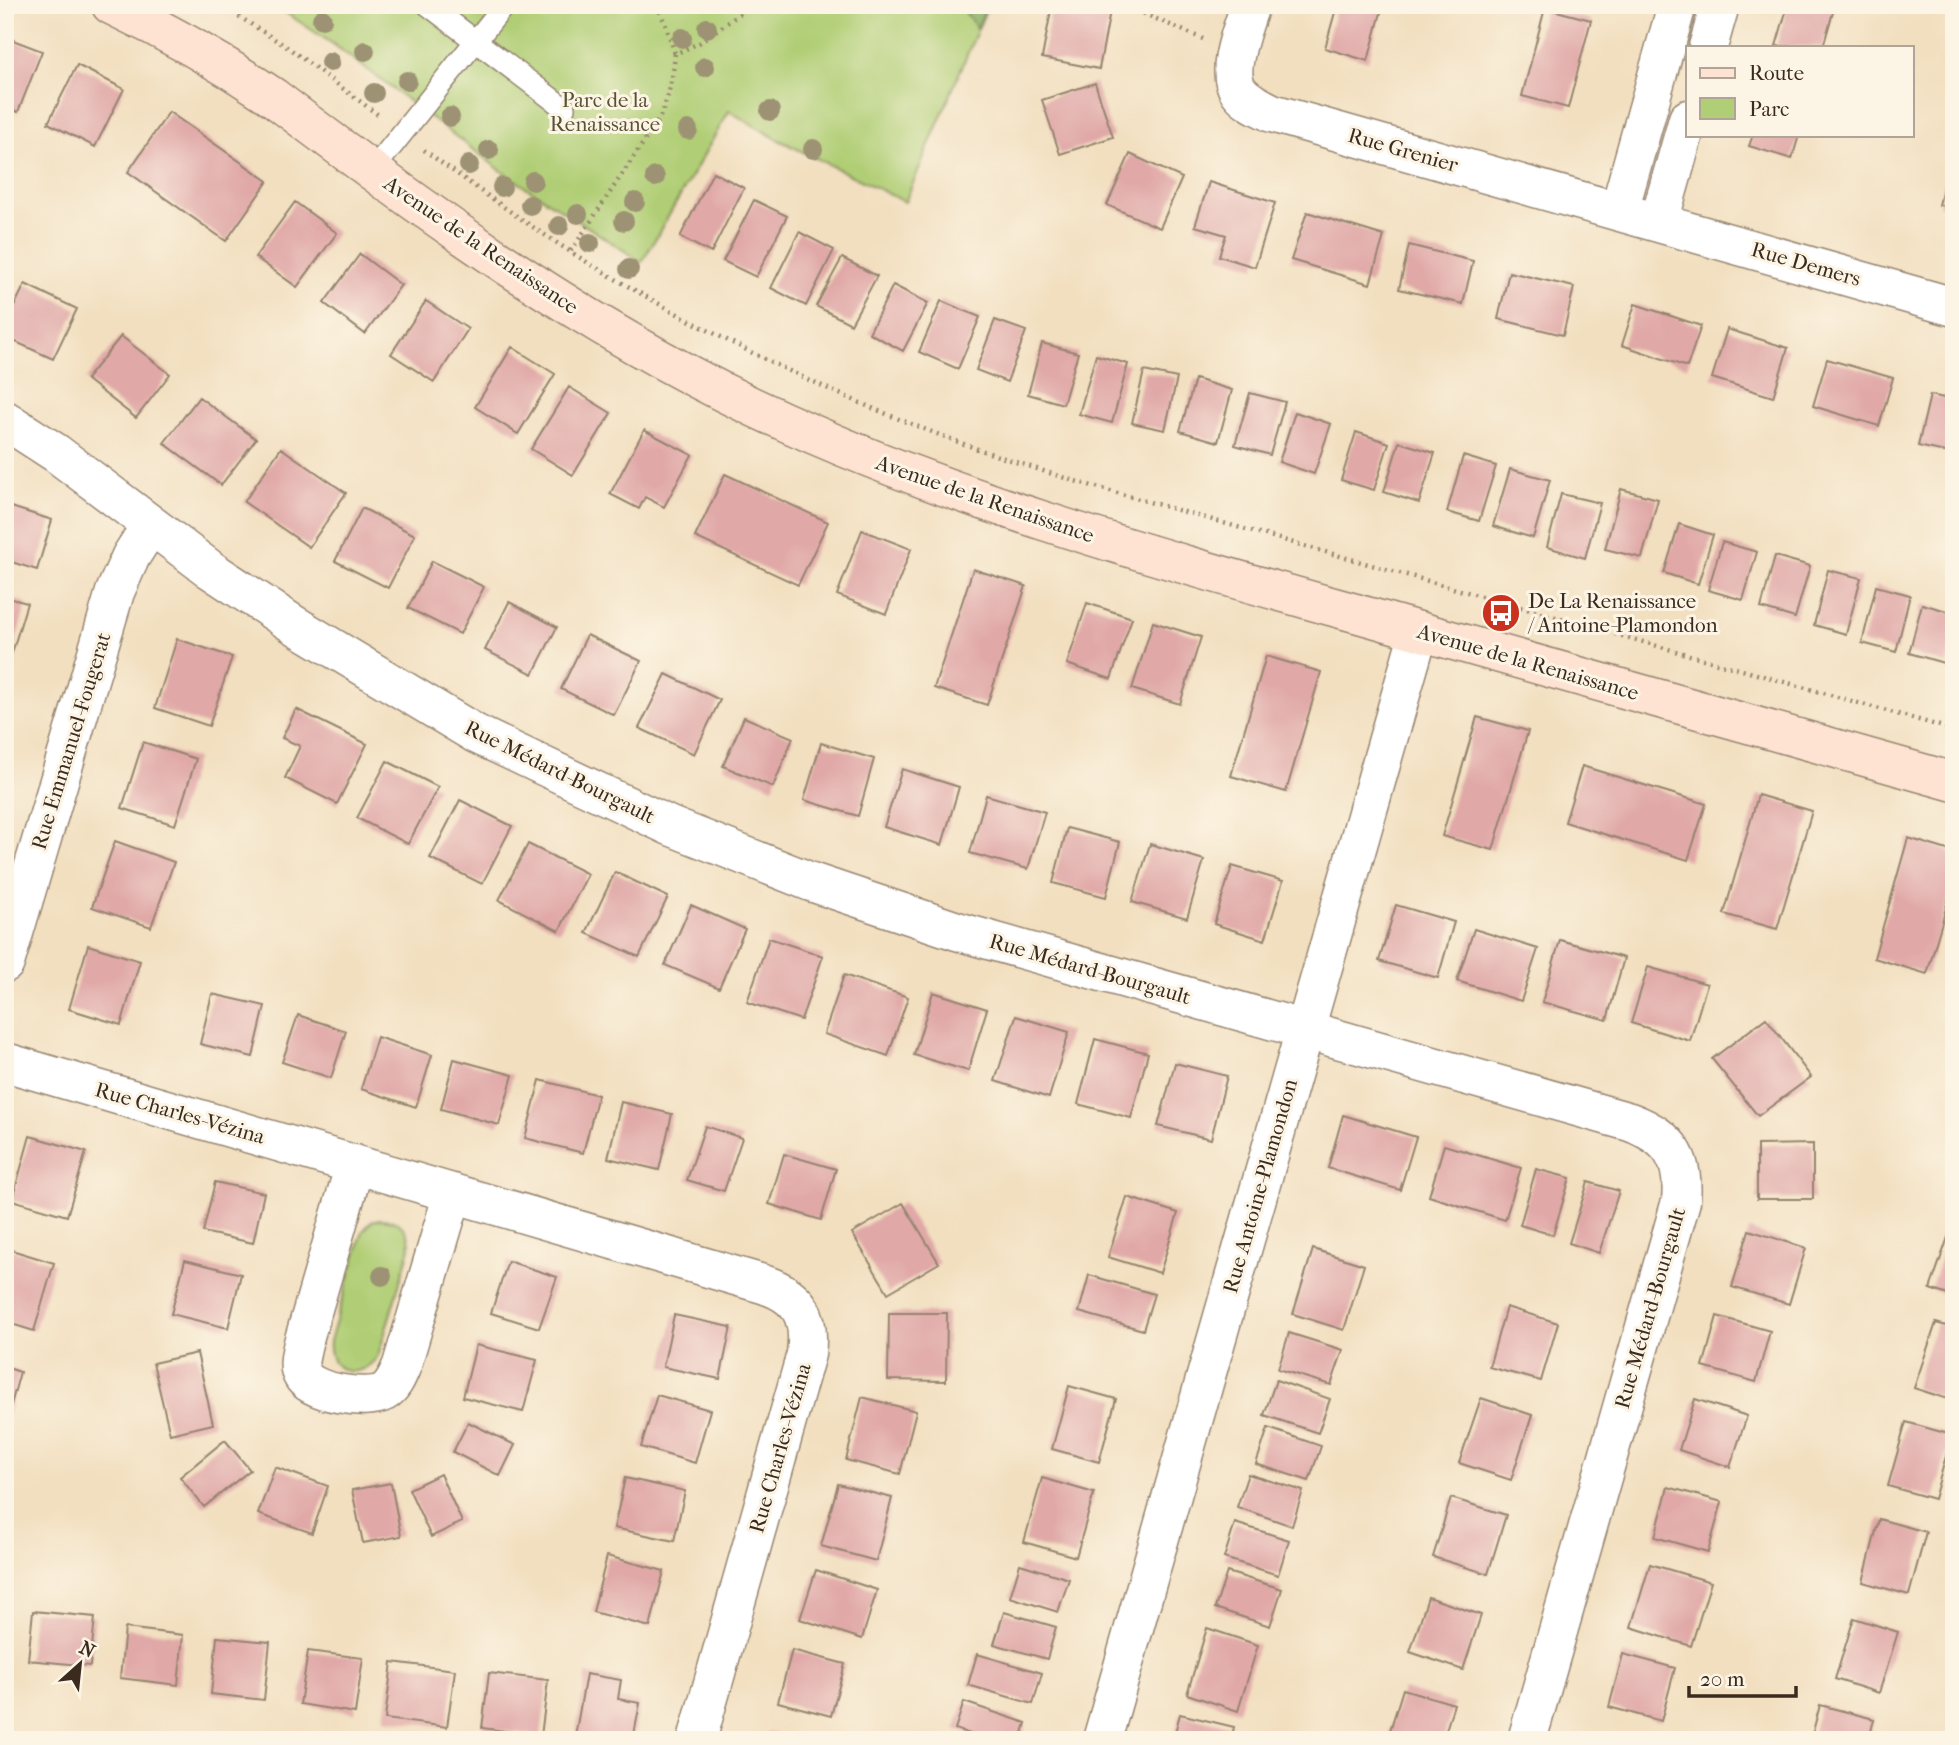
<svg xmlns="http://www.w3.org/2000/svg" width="1959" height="1745" viewBox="0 0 1959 1745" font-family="'IM FELL French Canon',serif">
<rect width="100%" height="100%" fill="#fcf5e5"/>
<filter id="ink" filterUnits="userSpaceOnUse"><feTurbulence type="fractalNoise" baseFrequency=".0143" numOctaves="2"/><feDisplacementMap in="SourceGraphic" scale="14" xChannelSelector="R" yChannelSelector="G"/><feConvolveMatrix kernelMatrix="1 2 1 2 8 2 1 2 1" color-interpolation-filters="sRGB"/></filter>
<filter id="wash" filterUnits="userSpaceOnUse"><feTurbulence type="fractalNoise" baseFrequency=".00686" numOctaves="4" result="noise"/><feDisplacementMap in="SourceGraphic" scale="28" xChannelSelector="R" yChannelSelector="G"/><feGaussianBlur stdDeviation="1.57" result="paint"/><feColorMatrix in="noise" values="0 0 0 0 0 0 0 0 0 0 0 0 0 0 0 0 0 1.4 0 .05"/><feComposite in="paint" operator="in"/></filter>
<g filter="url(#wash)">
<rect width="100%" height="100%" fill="#f2dfc0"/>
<path fill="#b0ce75" stroke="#767c4a" stroke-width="2" d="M274 5H988L905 202 779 140 729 111 642 262 507 175 333 44Z
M379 1219C399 1219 410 1229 410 1248L378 1356C359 1382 327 1374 330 1341L363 1231 372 1221Z"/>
<path fill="#8cb166" stroke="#646e42" stroke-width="2" d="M962 5H988L977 28 965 12Z"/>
<g id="blocks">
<path fill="#e0a8a7" d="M1052 5H1078L1110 11 1099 69 1042 58Z
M1337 5H1383L1368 61 1325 48Z
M1788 5H1835L1823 47 1776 46Z
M1545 8 1591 20 1568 108 1522 96Z
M5 37 42 51 18 112 5 107Z
M77 65 124 89 95 147 48 123Z
M1095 83 1113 137 1060 154 1042 100Z
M169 112 268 181 226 241 128 172Z
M1753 135H1799L1792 159 1749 146Z
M1953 149H1954V208L1939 205Z
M1130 154 1182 178 1160 228 1107 205Z
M713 172 744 188 711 253 680 237Z
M1209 182 1275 203 1255 267 1219 256 1226 235 1195 226Z
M754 200 787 216 756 277 723 261Z
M295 202 337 233 297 287 255 257Z
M1307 212 1384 236 1370 284 1291 260Z
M799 232 834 250 806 306 771 288Z
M1409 245 1473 261 1463 304 1399 289Z
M360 254 401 285 365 334 324 303Z
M842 258 877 276 851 324 816 306Z
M1509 272 1574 287 1563 335 1498 319Z
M25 284 77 309 53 359 5 337V325Z
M893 285 928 303 903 351 869 333Z
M426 301 468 329 434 382 391 354Z
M941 301 980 317 958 369 919 352Z
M1635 304 1701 326 1687 367 1622 345Z
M995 320 1026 331 1007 382 976 370Z
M1727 329 1788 348 1773 397 1712 378Z
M121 336 170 374 136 418 86 379Z
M1042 343 1078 353 1063 404 1028 394Z
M512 347 555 374 518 434 475 407Z
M1096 355 1128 364 1112 423 1079 414Z
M1827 359 1893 378 1879 426 1813 406Z
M1144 371 1177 378 1165 430 1132 423Z
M1195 379 1232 390 1218 442 1180 431Z
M569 387 611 413 573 475 531 449Z
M1250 393 1285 402 1270 455 1235 445Z
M1930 395 1954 400V454L1918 446Z
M199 397 256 439 221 485 164 443Z
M1295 412 1331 424 1314 474 1279 462Z
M644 430 692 455 664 507 645 497 639 509 610 494Z
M1356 432 1389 443 1374 490 1341 480Z
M1399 442 1435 453 1419 503 1384 492Z
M281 448 346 493 309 547 244 502Z
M1463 456 1496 466 1479 521 1447 512Z
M1510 469 1550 480 1533 538 1493 526Z
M725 474 828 522 798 585 695 537Z
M1621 489 1658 499 1642 558 1605 549Z
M1561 494 1600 503 1585 558 1547 547Z
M5 505 52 520 37 570 5 560Z
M362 508 415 535 388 588 335 561Z
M1679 524 1713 535 1698 584 1664 573Z
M862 530 911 549 886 614 837 595Z
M1722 542 1757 552 1743 600 1708 590Z
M1775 556 1810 566 1795 618 1761 608Z
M432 561 484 587 460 634 408 608Z
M973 569 1026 586 987 705 934 688Z
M1828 570 1861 578 1846 634 1814 625Z
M1876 586 1910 595 1896 652 1862 643Z
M5 597 27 603 12 653 5 651Z
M509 602 557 627 533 674 485 650Z
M1087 603 1132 618 1111 679 1067 664Z
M1922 604 1954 613V639L1947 664 1909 653Z
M1153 622 1201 637 1180 704 1132 689Z
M587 635 641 661 614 715 561 689Z
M177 639 232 657 209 726 155 708Z
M1266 656 1321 672 1286 792 1231 776Z
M666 674 720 700 694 754 639 728Z
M296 709 367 744 337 804 285 778 300 746 282 738Z
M744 717 793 738 773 787 723 766Z
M1477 717 1528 731 1493 850 1442 836Z
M143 742 196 759 175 825 122 808Z
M821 743 874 759 858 816 804 800Z
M387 761 438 787 408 844 357 818Z
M1582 766 1706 804 1688 860 1565 822Z
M902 769 959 787 942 845 884 827Z
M986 795 1045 812 1028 869 970 853Z
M1758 795 1812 811 1777 929 1724 914Z
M460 800 512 826 482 884 430 858Z
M1067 828 1120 842 1106 897 1053 883Z
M1908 838 1954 852V880L1927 974 1874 958Z
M115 841 174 862 151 927 92 907Z
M528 844 588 874 559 931 499 900Z
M1150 844 1204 860 1187 918 1132 902Z
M1232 866 1283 881 1265 940 1214 924Z
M615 872 668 897 639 957 586 933Z
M691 905 745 929 719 988 665 965Z
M1396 905 1454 922 1438 978 1379 961Z
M1474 929 1538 949 1521 1001 1457 981Z
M769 938 823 956 801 1020 747 1002Z
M1560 940 1624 958 1607 1020 1542 1002Z
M88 945 140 961 121 1025 69 1009Z
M1648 967 1707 984 1690 1041 1631 1023Z
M844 975 908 997 888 1056 824 1034Z
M933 992 987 1009 968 1071 914 1055Z
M212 994 265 1006 253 1057 200 1044Z
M298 1015 346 1031 331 1078 282 1062Z
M1016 1016 1069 1032 1049 1098 995 1081Z
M1766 1018 1811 1077 1758 1116 1712 1059Z
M377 1037 432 1055 416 1107 361 1089Z
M1095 1039 1148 1053 1131 1118 1078 1104Z
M454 1059 513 1075 499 1125 441 1109Z
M1175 1063 1227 1076 1211 1139 1158 1126Z
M540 1080 598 1095 583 1153 525 1138Z
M621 1102 672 1114 659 1170 608 1158Z
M1343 1115 1416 1137 1400 1190 1328 1168Z
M705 1126 742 1138 724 1191 687 1180Z
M30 1136 86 1152 67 1216 12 1200Z
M1813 1144V1199H1757V1145Z
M1444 1145 1521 1168 1505 1220 1429 1196Z
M784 1154 836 1169 821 1220 769 1204Z
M1536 1169 1570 1178 1553 1235 1520 1225Z
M215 1182 264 1193 253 1243 203 1232Z
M1588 1182 1619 1191 1599 1253 1569 1243Z
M1127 1197 1178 1213 1160 1273 1108 1257Z
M903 1203 939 1263 888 1293 852 1233Z
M1954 1220V1297L1930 1289Z
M1749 1230 1806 1248 1789 1304 1732 1287Z
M5 1248 54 1263 34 1331 5 1322Z
M1313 1249 1364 1265 1344 1330 1293 1314Z
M185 1260 241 1274 228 1328 171 1314Z
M508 1261 557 1277 539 1328 491 1313Z
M1089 1275 1154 1294 1143 1330 1079 1312Z
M1506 1307 1558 1323 1541 1381 1489 1367Z
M889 1313H947L946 1381 888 1380Z
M674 1315 731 1327 720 1379 663 1367Z
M1717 1316 1770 1331 1756 1382 1703 1367Z
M1936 1323 1954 1328V1401L1914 1388Z
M1289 1333 1343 1350 1331 1385 1278 1369Z
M476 1345 537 1360 523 1412 463 1397Z
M197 1353 213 1424 170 1434 153 1363Z
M5 1367 20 1372 6 1423H5Z
M1276 1380 1330 1399 1318 1433 1264 1415Z
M1069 1386 1116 1399 1099 1462 1052 1449Z
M657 1395 710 1410 695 1463 641 1447Z
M862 1397 916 1411 900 1474 846 1460Z
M1481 1398 1532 1415 1511 1480 1459 1463Z
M1695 1399 1747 1416 1730 1467 1679 1450Z
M468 1422 515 1445 500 1476 453 1452Z
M1906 1422 1952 1435 1934 1499 1888 1486Z
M1268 1428 1321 1446 1309 1481 1256 1464Z
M225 1440 250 1470 204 1507 180 1477Z
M275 1467 328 1486 312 1533 258 1514Z
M440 1474 462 1522 431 1537 409 1489Z
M1248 1474 1303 1491 1292 1526 1237 1507Z
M625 1478 685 1491 674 1541 614 1528Z
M1042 1478 1094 1493 1076 1557 1024 1542Z
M391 1483 401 1536 363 1543 352 1490Z
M838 1484 892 1498 876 1561 821 1546Z
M1668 1487 1722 1502 1708 1552 1655 1537Z
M1451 1498 1506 1515 1488 1574 1433 1557Z
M1879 1519 1926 1532 1909 1595 1863 1582Z
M1235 1523 1289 1540 1278 1575 1224 1558Z
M607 1556 664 1571 650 1627 593 1612Z
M1020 1564 1069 1579 1058 1612 1010 1597Z
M1650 1564 1711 1582 1691 1646 1631 1627Z
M816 1570 877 1590 862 1639 800 1619Z
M1227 1572 1282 1589 1270 1626 1215 1608Z
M1428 1597 1481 1615 1463 1670 1410 1652Z
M33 1611 95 1617 90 1666 28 1660Z
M1004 1612 1056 1627 1047 1659 994 1644Z
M1854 1618 1898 1632 1879 1693 1835 1679Z
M125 1628 183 1635 178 1685 120 1678Z
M1207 1628 1258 1645 1238 1711 1187 1694Z
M217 1637 270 1642 264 1700 211 1694Z
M792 1650 845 1664 831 1716 778 1702Z
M308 1651 363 1658 355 1713 300 1704Z
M977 1654 1042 1673 1033 1704 968 1685Z
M1623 1654 1675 1668 1661 1721 1609 1707Z
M392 1662 455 1670 447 1727 385 1719Z
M489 1673 548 1680 541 1736 482 1728Z
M586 1674 621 1680 618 1699 640 1703 633 1740H591L575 1737Z
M1403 1689 1454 1704 1443 1740H1387Z
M964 1702 1026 1723 1021 1740H988L955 1729Z
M1820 1705 1874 1719 1869 1740 1811 1739Z
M1180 1714 1234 1727 1231 1740H1173Z
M768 1732 797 1739 796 1740H767Z"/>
</g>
</g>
<g filter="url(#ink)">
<use href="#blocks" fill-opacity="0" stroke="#96846f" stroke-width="2"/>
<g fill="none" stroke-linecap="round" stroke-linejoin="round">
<g stroke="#96846f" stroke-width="24">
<path id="lane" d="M428 5 564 108
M372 171 502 8"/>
</g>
<g stroke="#96846f" stroke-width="41">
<path id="street" d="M1250 5C1243 28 1224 71 1239 91 1247 102 1261 107 1272 113L1954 307
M1708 47 1720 5
M1619 211 1677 5
M1659 222 1688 119
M5 420 56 453 211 570 293 624 476 734 670 826 811 882 957 931 1630 1122C1670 1137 1685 1158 1681 1201L1527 1740
M5 963 115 592 131 556 151 525
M5 1062 763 1284C800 1296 811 1316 806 1354L697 1740
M355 1164 303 1343C301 1352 297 1366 302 1375 311 1393 368 1401 384 1392 394 1386 398 1374 402 1365L453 1193
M1102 1740 1419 631"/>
</g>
<g stroke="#96846f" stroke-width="41">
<path id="secondary" d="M111 5C168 32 221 62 273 97 426 213 578 323 751 406 954 503 1171 561 1387 622 1576 675 1765 729 1954 782"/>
</g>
<path stroke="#96846f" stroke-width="4.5" stroke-dasharray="2 5" stroke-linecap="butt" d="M221 5 290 49 381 117
M657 5 666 26 675 54
M1124 5 1203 39
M527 11 542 12 547 5
M424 150C478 189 533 229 590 264 704 332 824 392 948 438 987 453 1028 466 1068 479L1954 730
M571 251 659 119C669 98 673 77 675 54L699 43 752 5"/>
<use href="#lane" stroke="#fff" stroke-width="21"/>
<use href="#street" stroke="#fff" stroke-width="38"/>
<use href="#secondary" stroke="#fee3d2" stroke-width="38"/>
</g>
<g fill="#9d9273">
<circle cx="322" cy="19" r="10"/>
<circle cx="707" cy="28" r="10"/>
<circle cx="682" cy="38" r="10"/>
<circle cx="365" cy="51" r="10"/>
<circle cx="330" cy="62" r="10"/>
<circle cx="705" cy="67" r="10"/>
<circle cx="407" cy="81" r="10"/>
<circle cx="374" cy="93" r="10"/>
<circle cx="770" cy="111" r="10"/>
<circle cx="450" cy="117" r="10"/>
<circle cx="688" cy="130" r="10"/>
<circle cx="813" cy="149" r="10"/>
<circle cx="489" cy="150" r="10"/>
<circle cx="469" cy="165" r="10"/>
<circle cx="655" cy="177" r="10"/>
<circle cx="533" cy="181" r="10"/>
<circle cx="502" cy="187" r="10"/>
<circle cx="635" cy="202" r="10"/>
<circle cx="530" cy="205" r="10"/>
<circle cx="578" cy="214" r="10"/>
<circle cx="624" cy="221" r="10"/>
<circle cx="559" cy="226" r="10"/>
<circle cx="590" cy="243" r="10"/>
<circle cx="629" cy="269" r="10"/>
<circle cx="382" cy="1276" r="10"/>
</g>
</g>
<defs>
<g id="bus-disc" transform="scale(2.0125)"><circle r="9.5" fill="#c8321e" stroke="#fcf5e5"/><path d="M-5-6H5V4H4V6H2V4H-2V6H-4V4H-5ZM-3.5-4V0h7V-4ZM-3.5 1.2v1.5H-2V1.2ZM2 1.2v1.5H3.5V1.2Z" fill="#fff"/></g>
</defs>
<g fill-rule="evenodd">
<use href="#bus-disc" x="1501" y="613"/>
</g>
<g text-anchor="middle" stroke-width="6" stroke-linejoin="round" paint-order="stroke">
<g font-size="21" fill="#585334" stroke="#fcf5e5">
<text x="605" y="107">Parc de la<tspan x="605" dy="24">Renaissance</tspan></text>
</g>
<g font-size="21" fill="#3b2a1e" stroke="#fcf5e5">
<text transform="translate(1403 150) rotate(16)" y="7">Rue Grenier</text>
<text transform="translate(481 245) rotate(34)" y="7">Avenue de la Renaissance</text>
<text transform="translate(1806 264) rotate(16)" y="7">Rue Demers</text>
<text transform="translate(985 499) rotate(19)" y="7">Avenue de la Renaissance</text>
<text transform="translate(1528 662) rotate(16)" y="7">Avenue de la Renaissance</text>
<text transform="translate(71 741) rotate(-73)" y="7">Rue Emmanuel-Fougerat</text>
<text transform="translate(560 772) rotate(26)" y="7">Rue Médard-Bourgault</text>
<text transform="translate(1090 969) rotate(16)" y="7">Rue Médard-Bourgault</text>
<text transform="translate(180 1113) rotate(16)" y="7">Rue Charles-Vézina</text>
<text transform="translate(1260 1186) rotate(-74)" y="7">Rue Antoine-Plamondon</text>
<text transform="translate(1650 1308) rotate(-74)" y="7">Rue Médard-Bourgault</text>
<text transform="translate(780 1448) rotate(-74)" y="7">Rue Charles-Vézina</text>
</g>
<g font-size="21" fill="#3b2a1e" stroke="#fcf5e5" text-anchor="start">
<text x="1528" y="608">De La Renaissance<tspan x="1528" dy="24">/ Antoine-Plamondon</tspan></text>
</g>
</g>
<rect width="1959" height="1745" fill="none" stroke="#fcf5e5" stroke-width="28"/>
<rect x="1686" y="46" width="228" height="91" fill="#fcf5e5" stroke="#afa495" stroke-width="2"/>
<rect x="1700" y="68" width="35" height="10" fill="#fee3d2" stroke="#afa495" stroke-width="2"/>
<text x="1749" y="80" font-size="21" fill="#3b2a1e">Route</text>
<rect x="1700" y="98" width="35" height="21" fill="#b0ce75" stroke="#afa495" stroke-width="2"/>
<text x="1749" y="116" font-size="21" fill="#3b2a1e">Parc</text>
<g transform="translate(80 1664) rotate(27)" stroke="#fcf5e5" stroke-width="5" paint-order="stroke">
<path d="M0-5L12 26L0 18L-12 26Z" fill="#3b2a1e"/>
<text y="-10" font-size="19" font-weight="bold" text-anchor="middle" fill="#3b2a1e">N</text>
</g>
<path d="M1689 1686v10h107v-10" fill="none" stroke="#3b2a1e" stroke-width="3.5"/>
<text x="1700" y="1686" font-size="21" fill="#3b2a1e" stroke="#fcf5e5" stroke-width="5" paint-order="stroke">20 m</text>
</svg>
